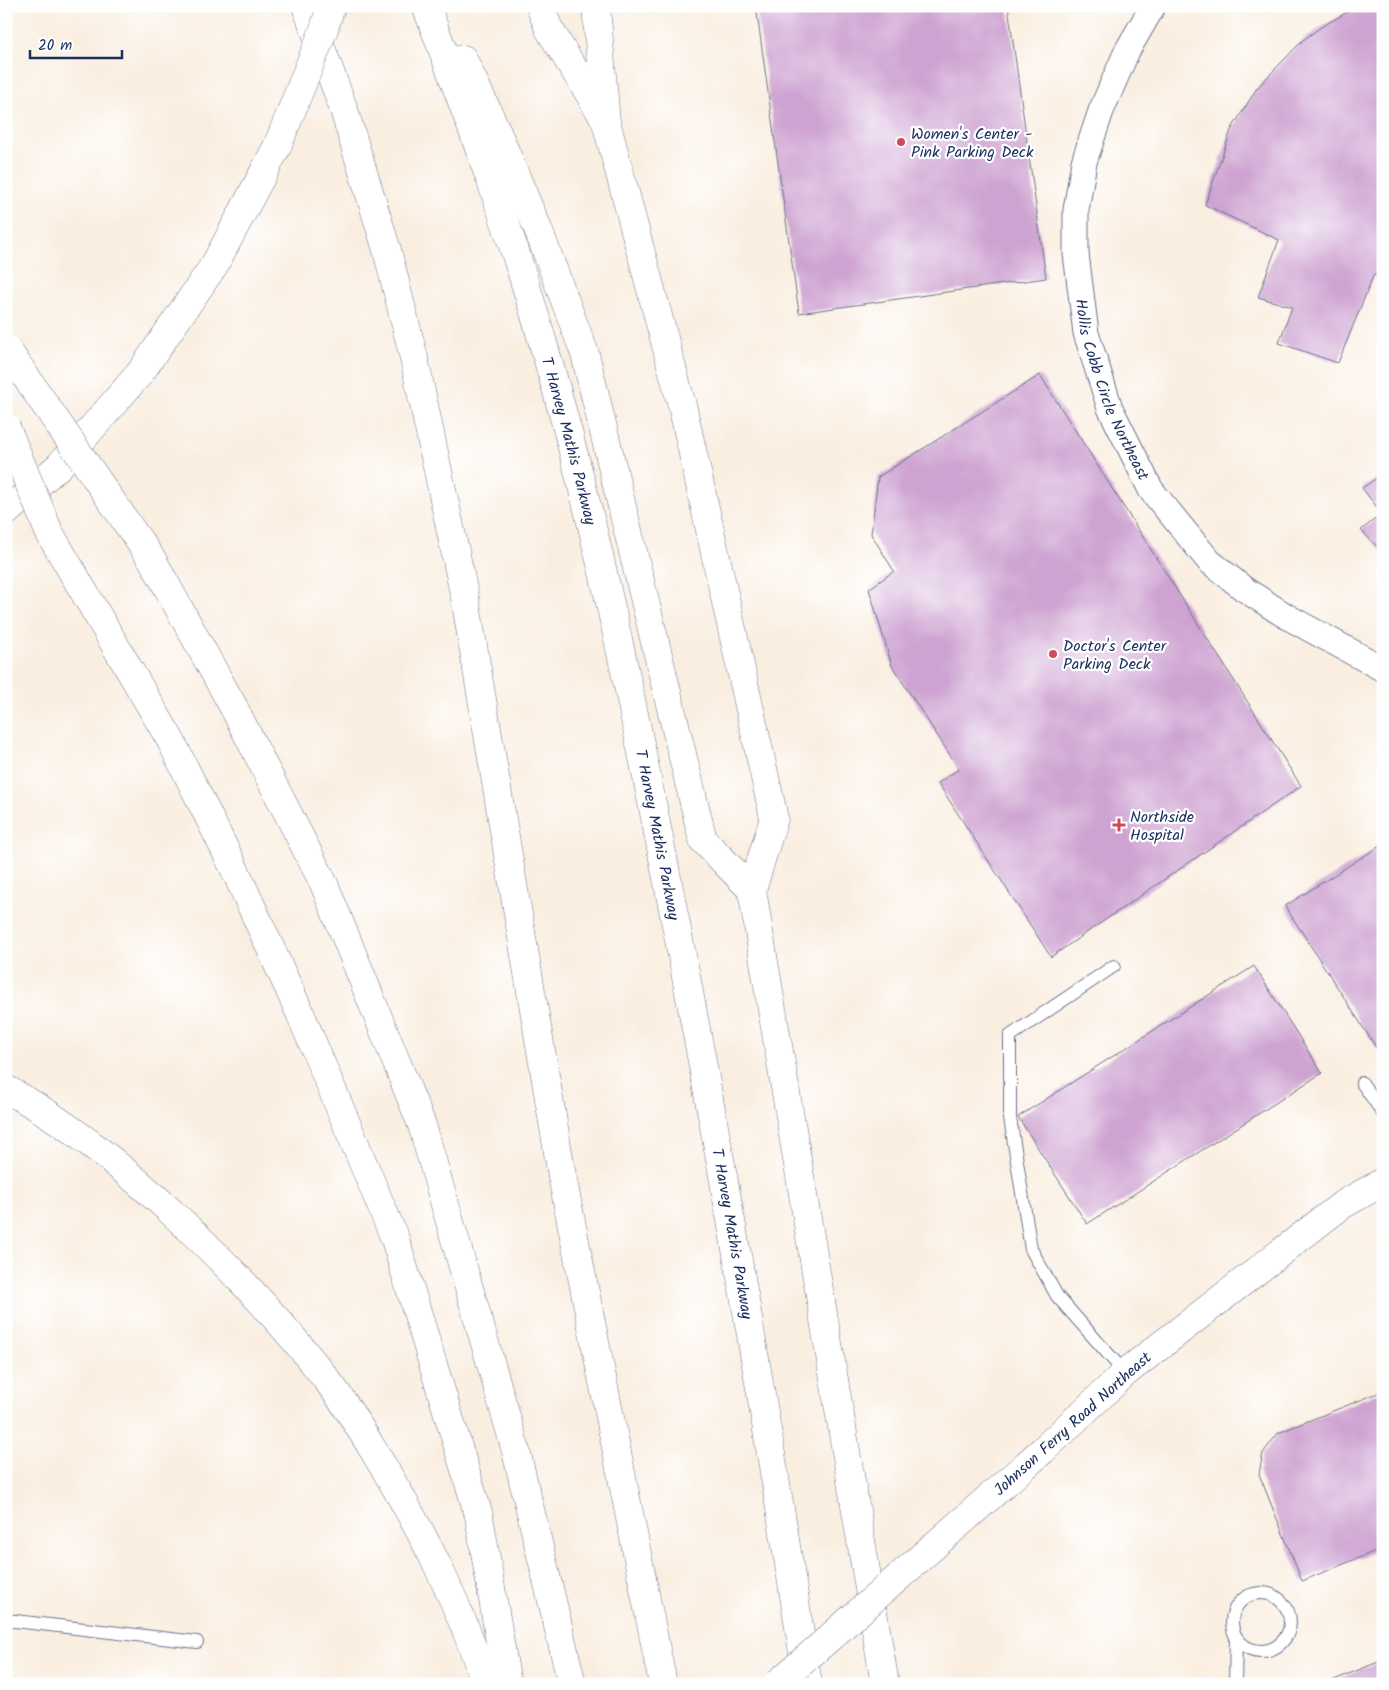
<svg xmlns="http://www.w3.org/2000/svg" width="1389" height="1690" viewBox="0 0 1389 1690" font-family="Kalam,sans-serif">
<rect width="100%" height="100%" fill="#fff"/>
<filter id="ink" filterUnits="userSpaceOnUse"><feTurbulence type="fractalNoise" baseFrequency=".02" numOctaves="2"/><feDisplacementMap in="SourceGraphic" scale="10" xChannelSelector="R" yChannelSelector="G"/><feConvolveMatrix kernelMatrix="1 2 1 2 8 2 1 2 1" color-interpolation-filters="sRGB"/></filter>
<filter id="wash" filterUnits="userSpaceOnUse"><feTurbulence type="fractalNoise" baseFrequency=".0096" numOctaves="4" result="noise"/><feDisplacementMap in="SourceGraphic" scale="20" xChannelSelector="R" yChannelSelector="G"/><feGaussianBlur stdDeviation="1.12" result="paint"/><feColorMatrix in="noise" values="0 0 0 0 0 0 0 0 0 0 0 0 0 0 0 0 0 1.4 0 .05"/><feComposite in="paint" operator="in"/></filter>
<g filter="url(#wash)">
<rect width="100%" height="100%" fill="#faeee0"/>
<g id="blocks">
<path fill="#cea3d1" d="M756 6H1008L1046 278 799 313Z
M1358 6H1383V286L1374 274 1338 363 1279 343 1292 307 1258 297 1279 240 1205 205 1231 130 1257 88 1303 40 1321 27Z
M1040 375 1301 786 1051 957 938 783 959 769 892 666 869 589 894 571 871 534 878 477Z
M1383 474V553L1361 530 1382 514 1362 488Z
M1383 844V1049L1379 1052 1285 906Z
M1254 966 1322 1073 1087 1224 1018 1117Z
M1383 1391V1548L1302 1581 1259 1474 1263 1453 1278 1433Z
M1383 1660V1684H1324Z"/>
</g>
</g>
<g filter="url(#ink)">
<use href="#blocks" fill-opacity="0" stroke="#69728c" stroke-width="1"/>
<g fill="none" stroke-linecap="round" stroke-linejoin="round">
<g stroke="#69728c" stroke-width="14">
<path id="lane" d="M1114 966 1010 1036V1118L1031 1249 1057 1296 1125 1373
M1362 1083 1383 1113
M1232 1622a29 29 0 1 1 58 0a29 29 0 1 1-58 0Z
M6 1620 197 1642
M1235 1684 1236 1637"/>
</g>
<g stroke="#69728c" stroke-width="27">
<g id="street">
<path id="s1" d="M1153 6 1127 51 1101 111 1084 162 1076 210V254L1086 333 1110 408 1151 490 1209 561 1244 589 1286 616 1383 669"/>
</g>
</g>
<g stroke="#69728c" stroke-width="29">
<path id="secondary" d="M1043 1450 1125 1373 1342 1205 1383 1182"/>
</g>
<g stroke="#69728c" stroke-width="29">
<g id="highway">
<path d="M306 6 344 110 387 250 414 358 465 598 562 1176 663 1684"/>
<path id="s2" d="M426 6C469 119 512 233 545 350 598 530 635 714 671 899 722 1159 767 1421 808 1684"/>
<path d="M540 6 549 29 603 116"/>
<path d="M596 6 606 122 683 409 774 818 752 890 885 1684"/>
<path d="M463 59 494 125 538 229 585 354 703 840 752 890"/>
<path d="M6 512 59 466 140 373"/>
<path d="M234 708 324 884 422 1125 516 1451 572 1684"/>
<path d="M171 741 234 868 300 1013 395 1239 479 1516 507 1684"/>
<path d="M6 1089C70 1123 129 1172 181 1221 237 1274 290 1330 336 1392 354 1417 370 1445 386 1471 426 1539 462 1609 485 1684"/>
</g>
</g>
<use href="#lane" stroke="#fff" stroke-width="12"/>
<use href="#street" stroke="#fff" stroke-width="25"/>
<use href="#secondary" stroke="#fff" stroke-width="28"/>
<use href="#highway" stroke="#fff" stroke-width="28"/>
<g stroke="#69728c" stroke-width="29" stroke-linecap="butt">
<path id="secondary-bridge" d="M777 1684 1043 1450"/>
</g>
<g stroke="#69728c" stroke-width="29" stroke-linecap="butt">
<path id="highway-bridge" d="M6 348 153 561 234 708
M140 373 215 264 277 147 324 29 331 6
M6 427 49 532 171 741"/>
</g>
<use href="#secondary-bridge" stroke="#fff" stroke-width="28"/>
<use href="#highway-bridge" stroke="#fff" stroke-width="28"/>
</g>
</g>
<g fill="#d1495b" stroke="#fff" stroke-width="2">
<circle cx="901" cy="142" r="5"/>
<circle cx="1053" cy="654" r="5"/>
<path d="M1116.5 817.5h5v5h5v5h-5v5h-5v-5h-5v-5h5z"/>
</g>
<g text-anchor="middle" stroke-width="4.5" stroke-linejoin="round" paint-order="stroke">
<g font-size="16" fill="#1b2f5e" stroke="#fff" text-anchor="start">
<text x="911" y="139">Women's Center -<tspan x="911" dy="18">Pink Parking Deck</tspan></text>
<text x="1063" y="651">Doctor's Center<tspan x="1063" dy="18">Parking Deck</tspan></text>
<text x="1130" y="822">Northside<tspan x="1130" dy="18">Hospital</tspan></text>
</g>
<g font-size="16" fill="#1b2f5e" stroke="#fff">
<text dy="6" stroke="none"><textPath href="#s1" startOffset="405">Hollis Cobb Circle Northeast</textPath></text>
<text dy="6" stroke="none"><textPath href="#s2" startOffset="458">T Harvey Mathis Parkway</textPath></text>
<text dy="6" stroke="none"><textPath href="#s2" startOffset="862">T Harvey Mathis Parkway</textPath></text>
<text dy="6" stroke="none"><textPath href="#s2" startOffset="1268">T Harvey Mathis Parkway</textPath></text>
<text transform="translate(1072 1423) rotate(-42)" y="6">Johnson Ferry Road Northeast</text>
</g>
</g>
<rect width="1389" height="1690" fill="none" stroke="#fff" stroke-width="25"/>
<path d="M30 50v8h92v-8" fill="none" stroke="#1b2f5e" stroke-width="2.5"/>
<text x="38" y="50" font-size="15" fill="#1b2f5e" stroke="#ffffff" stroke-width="4" paint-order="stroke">20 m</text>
</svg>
